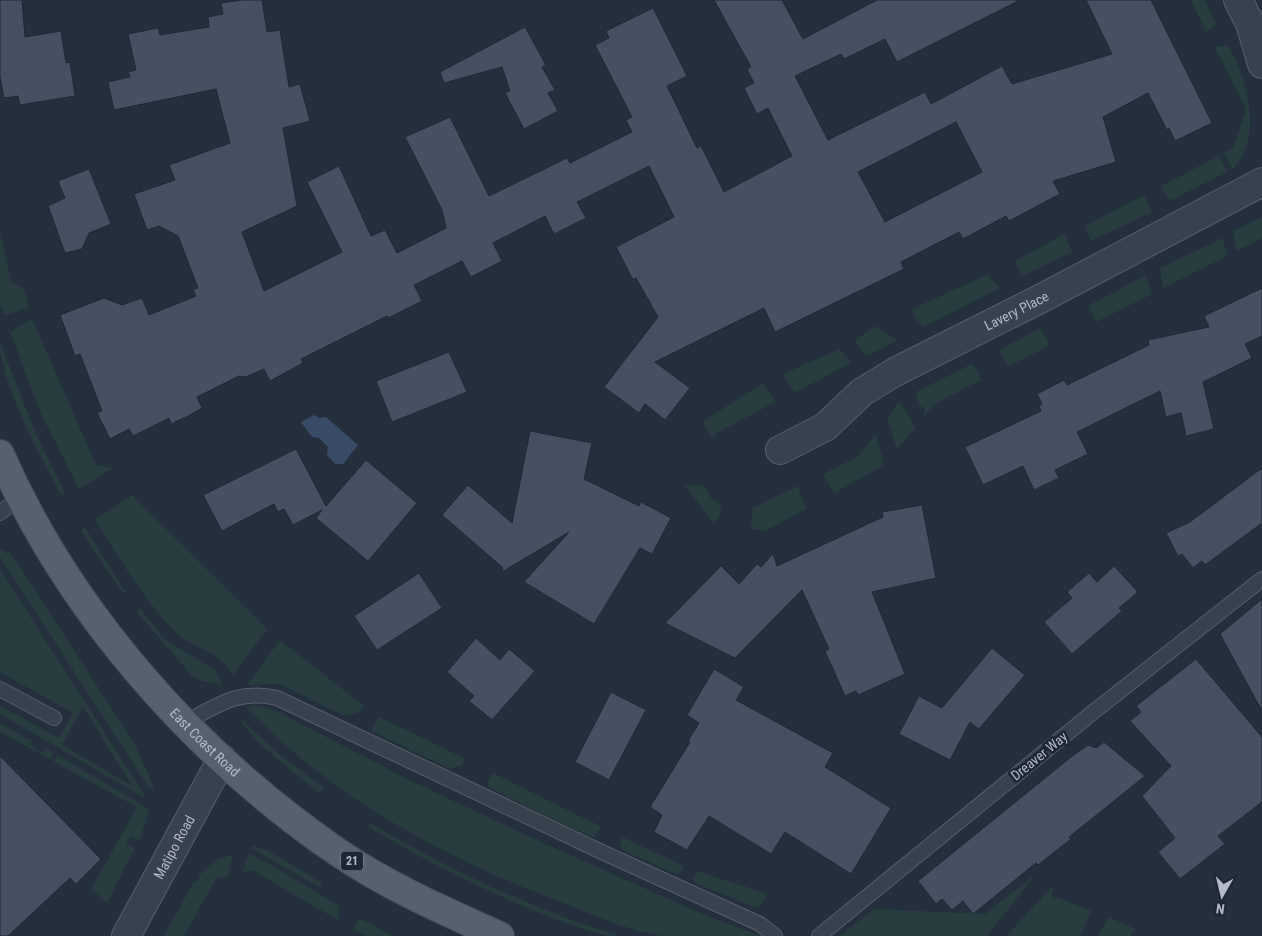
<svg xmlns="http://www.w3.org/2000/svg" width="1262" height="936" viewBox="0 0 1262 936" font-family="'Roboto Condensed',sans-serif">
<rect width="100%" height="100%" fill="#242f3e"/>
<path fill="#263c3f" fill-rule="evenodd" d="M1191 0H1205L1216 24 1206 32Z
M1214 46H1229C1250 86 1262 141 1232 170L1224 153 1234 147 1246 109Z
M1219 156 1227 172 1170 201 1161 186Z
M1144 195 1152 212 1091 241 1085 226Z
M1262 217V238L1236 251 1233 231Z
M0 231 11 282 24 289 29 308 4 315 0 303Z
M1065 234 1072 252 1022 276 1015 261Z
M1223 238 1227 256 1163 288 1160 268Z
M987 275 1000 288 924 327 915 319 912 309Z
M1146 275 1152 294 1096 322 1088 306Z
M32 319 96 465 113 468 79 489 41 414 10 332Z
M875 326 898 340 866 356 854 341Z
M1041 328 1050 345 1008 367 999 350Z
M0 343 36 434 65 493 61 494C41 458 0 382 0 343Z
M840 349 851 363 794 393 783 374Z
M972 364 979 373 981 380 935 404 924 416 925 408 919 406 916 392Z
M763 383 775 402 717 433 712 438 702 422Z
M899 402 907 412 915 428 897 449 887 418Z
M876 435 884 465 834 493 823 474 858 456Z
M704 485 711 498 722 505 719 517 714 523 685 486Z
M798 486 806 509 765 531 751 529 753 508Z
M132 495 267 629 233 675C216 647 196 652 176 632 143 600 120 558 95 520Z
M84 526 125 592 123 593 82 532Z
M0 550 11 553 134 743 154 787 149 788 0 557Z
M0 569 147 799 0 714V706L59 738 73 713 0 672ZM83 706 132 786 62 745Z
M140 608 165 640 215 670 222 685 202 681 192 676 136 611Z
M280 640 364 706 360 712 344 716 284 686 274 684 247 685Z
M256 705 273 709 405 778 541 842 707 916 761 936C738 936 715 936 693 936 683 936 672 936 662 936 631 931 598 917 569 905 450 861 334 800 246 707Z
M379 717 466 759 461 766 450 769 372 731V728Z
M241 719 280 755 324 788 320 793C305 782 243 734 241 719Z
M0 723 32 741 30 745 42 753 46 748 53 753 50 759 0 732Z
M57 755 149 809 140 841 130 837 126 844 135 848 107 903 91 889 137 807 54 762Z
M493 773 602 827 595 836H591L559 823 488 787 487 781Z
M370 823C449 870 532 909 620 936 596 936 573 925 550 917 486 892 426 861 367 826Z
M622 837 684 866 678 875 622 850 620 844Z
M253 846 269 851 322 883 321 888 251 848Z
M248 854 266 862 339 906 338 920 252 870 243 872Z
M233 855 228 876 216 879 184 936H164L194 881 197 882 200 878 198 876 218 859Z
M697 871 762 892 768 895 761 906 754 907 695 883 693 880Z
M1036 874 987 936H839L875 909 985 914Z
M1053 886 1052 897 1059 898 1091 911 1080 936H1006Z
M1108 917 1136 929 1130 936H1098Z
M359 918 393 936H366L353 929Z"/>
<path fill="#394c67" d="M314 415 319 418 326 417 358 445 343 464H335L327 455 328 447 319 438 312 437 301 422Z"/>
<path fill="#455162" stroke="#1f2835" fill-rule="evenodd" d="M0 0H22L25 37 61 31 66 63 70 62 75 96 20 105 18 96 4 98 0 77Z
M241 0H262L267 32 280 30 289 87 300 84 310 121 283 128 297 206 242 232 264 291 342 252 307 182 339 166 371 236 385 230 397 253 446 228 442 210 405 137 450 117 489 196 567 158 570 163 632 132 626 120 632 117 595 45 609 38 606 31 653 8 687 76 667 86 697 148 701 146 724 192 792 156 768 108 757 114 744 88 754 83 747 69 751 67 714 0H782L803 39 877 0H1020L897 62 885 39 844 59 841 54 795 76 828 140 925 92 931 104 1002 66 1012 84 1112 54 1086 0H1151L1212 123 1175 141 1169 128 1167 130 1148 93 1103 117 1116 162 1053 181 1060 194 1009 221 1006 216 963 239 959 232 901 262 904 269 775 332 764 308 655 362 690 388 665 420 645 404 639 413 604 387 658 317 636 278 633 280 616 247 674 217 649 166 577 202 586 218 554 234 545 216 493 243 502 261 471 277 462 261 414 285 422 301 388 318 387 316 301 359 303 363 270 381 264 369 246 377 239 376 197 397 202 408 188 416 171 424 169 418 133 436 129 429 110 439 97 413 102 411 80 354 75 356 60 315 104 298 122 305 142 298 149 315 196 296 193 290 198 288 178 236 159 226 147 230 134 194 175 180 169 165 230 143 216 89 114 110 108 82 130 77 128 72 136 70 128 34 158 28 160 35 209 27 208 17 223 14 221 3ZM956 122 982 172 885 222 858 172Z
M525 27 546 65 542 67 555 90 548 93 558 111 524 129 505 93 510 91 502 67 444 83 440 72Z
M89 169 111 224 89 233 82 249 65 253 48 206 65 198 58 181Z
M1262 288V336L1245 344 1252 358 1203 382 1214 429 1186 436 1181 413 1166 417 1160 391 1077 432 1088 454 1055 470 1059 478 1034 490 1023 466 983 485 965 447 1041 411 1039 406 1042 404 1037 394 1064 380 1067 385 1149 345 1148 340 1209 327 1204 316Z
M449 352 467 392 392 422 376 381Z
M530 431 592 443 584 479 639 506 641 502 671 518 652 554 640 548 594 624 524 582 569 532 502 572 503 568 442 515 468 485 512 523Z
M296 449 326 506 366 460 417 503 368 561 316 518 322 510 293 525 284 509 278 512 274 504 222 531 203 495Z
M1262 468V523L1205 565 1202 561 1193 568 1182 554 1178 556 1166 533 1190 522Z
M922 505 936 578 872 592 905 674 858 695 856 691 845 696 825 651 829 649 802 590 735 658 665 623 721 566 739 584 757 564 761 567 773 554 777 566 883 517 882 512Z
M1114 566 1138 592 1119 608 1122 611 1072 654 1044 622 1072 598 1067 592 1089 573 1097 582Z
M419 573 442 608 377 650 354 616Z
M1262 599V711L1220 634Z
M476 638 500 660 509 649 535 671 492 720 469 701 474 696 447 672Z
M992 648 1025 675 979 729 970 722 950 760 899 734 919 696 942 708Z
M1196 659 1262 737V802L1218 836 1225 844 1180 879 1158 852 1175 838 1142 796 1171 766 1130 721 1141 712 1136 706Z
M714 669 744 687 736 700 833 753 825 767 891 808 851 874 785 832 771 854 709 816 687 850 654 832 662 815 650 807 690 742 688 741 699 723 687 715Z
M611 692 646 710 609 780 575 762Z
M1104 742 1145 776 1069 837 1071 839 1038 865 1036 863 973 914 963 901 952 910 942 899 936 904 918 881 1071 757 1088 745 1096 748Z
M0 756 101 859 76 884 70 878 8 936H0Z"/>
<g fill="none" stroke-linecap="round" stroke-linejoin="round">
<g stroke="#565f6c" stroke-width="16">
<path id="lane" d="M0 513 19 498
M0 689 54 718
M186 722C218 705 239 689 277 698L604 853 760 924 775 936
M819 936 1092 713 1262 579"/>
</g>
<g stroke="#565f6c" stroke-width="30">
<g id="street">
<path d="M1238 0 1250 23 1262 64"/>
<path id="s1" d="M780 450 825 427 862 392 895 372 1040 299 1262 182"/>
<path id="s2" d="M126 936 222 759"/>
</g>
</g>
<g stroke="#414a57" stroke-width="30">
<g id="primary">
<path id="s3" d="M0 454C69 612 194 753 336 851 387 886 444 911 500 936"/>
</g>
</g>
<use href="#lane" stroke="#38414e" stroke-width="14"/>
<use href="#street" stroke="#38414e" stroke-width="28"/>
<use href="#primary" stroke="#56606e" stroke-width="28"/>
</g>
<g text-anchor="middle" stroke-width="5" stroke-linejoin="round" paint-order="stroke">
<rect fill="#1d2633" stroke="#878f9c" stroke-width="1" x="341" y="851.5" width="22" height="19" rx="4"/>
<g font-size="12" font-weight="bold" fill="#b4bcc9">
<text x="352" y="865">21</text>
</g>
<g font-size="14" fill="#b4bcc9" stroke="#1d2633">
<text dy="5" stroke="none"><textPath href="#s1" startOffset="276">Lavery Place</textPath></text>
<text dy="5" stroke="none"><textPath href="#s3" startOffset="356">East Coast Road</textPath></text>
<text transform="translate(1039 756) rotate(-39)" y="5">Dreaver Way</text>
<text dy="5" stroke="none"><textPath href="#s2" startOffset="101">Matipo Road</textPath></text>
</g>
</g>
<g transform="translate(1222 896) rotate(188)" stroke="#1d2633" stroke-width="4" paint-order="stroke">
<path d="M0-4L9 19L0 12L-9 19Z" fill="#b4bcc9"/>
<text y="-8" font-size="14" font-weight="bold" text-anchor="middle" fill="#b4bcc9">N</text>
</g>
</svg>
